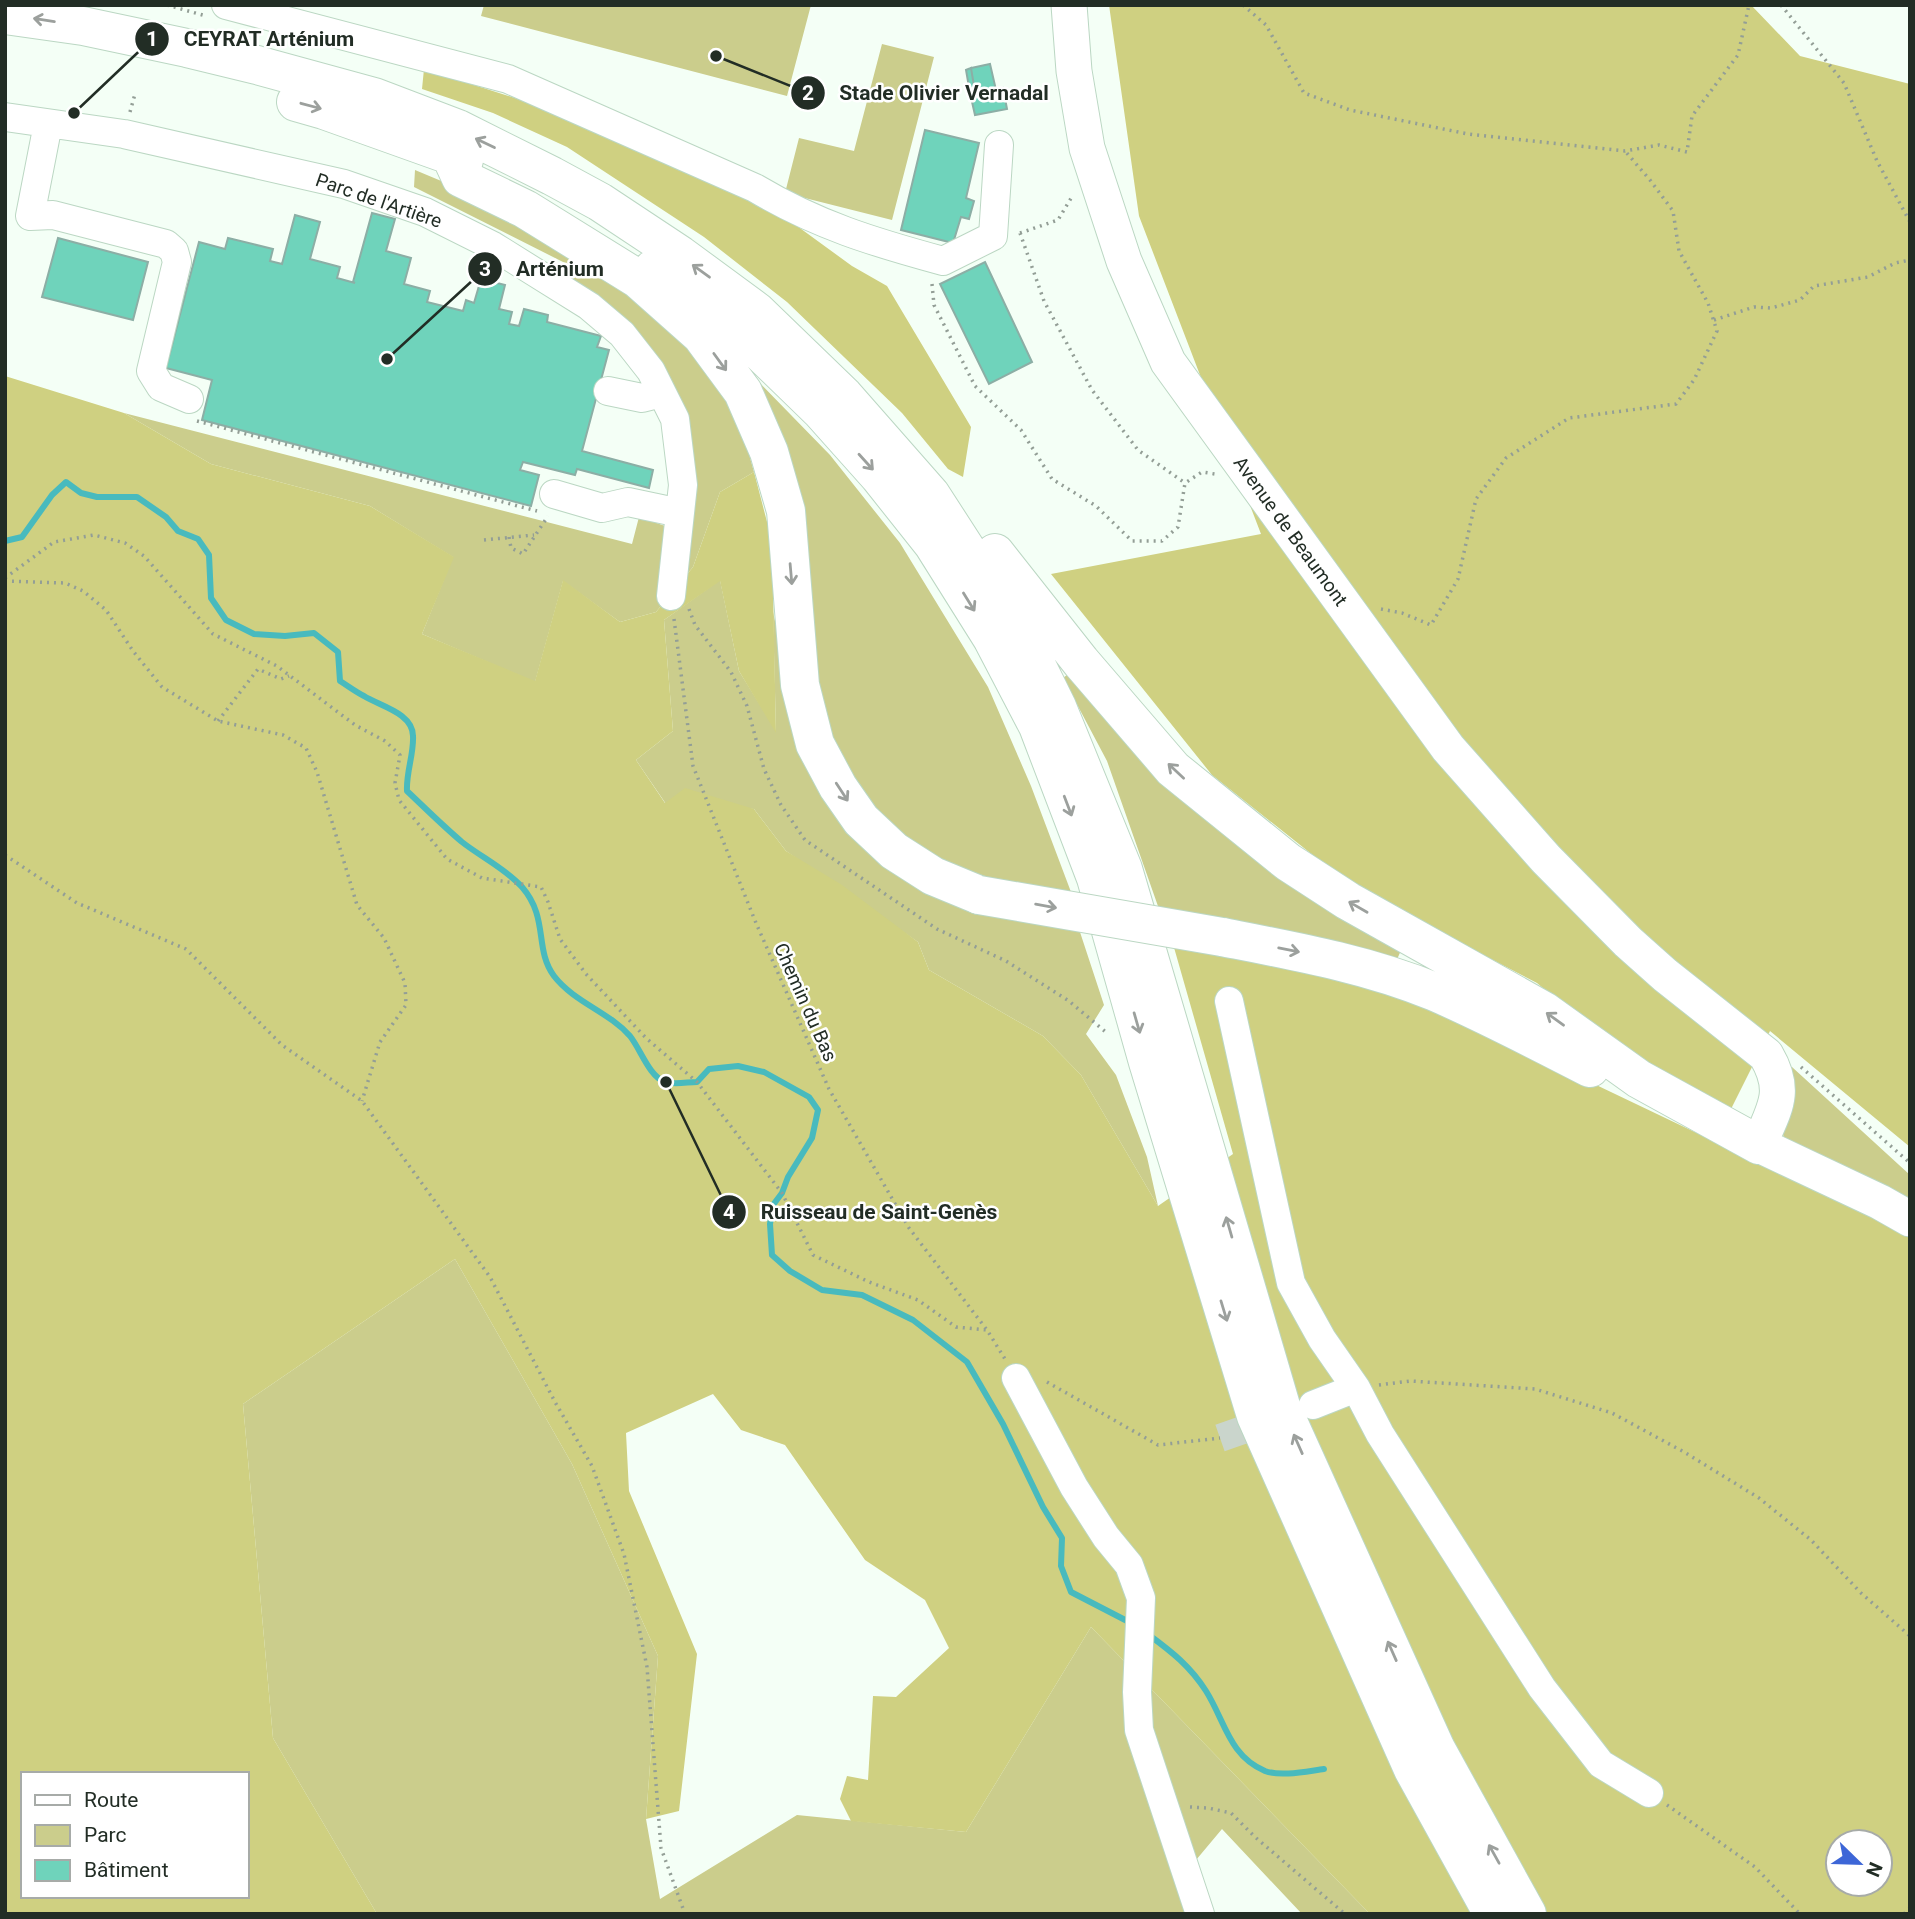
<svg xmlns="http://www.w3.org/2000/svg" width="1915" height="1919" viewBox="0 0 1915 1919" font-family="Roboto,sans-serif">
<rect width="100%" height="100%" fill="#f4fff6"/>
<path fill="#cbcd8c" d="M484 5H811L787 96 481 16Z
M882 44 934 57 892 220 785 193 799 138 854 151Z
M415 170 458 188 546 232 683 332 736 407 754 472 720 492 693 567 656 612 620 622 563 581 535 682 422 634 453 557 370 506 211 464 124 413 632 544 639 517 668 527 679 403 561 280 569 265 414 187Z
M752 375 830 455 900 543 988 687 1031 786 1071 892 989 881 937 864 889 825 848 773 822 719Z
M720 580 739 671 776 731 773 612 801 740 838 810 1078 926 1104 1005 1086 1034 1116 1075 1147 1157 1158 1206 1081 1075 1043 1036 929 970 918 942 786 851 754 809 666 804 636 760 673 731 664 620Z
M1072 671 1161 784 1303 893 1403 946 1394 966 1159 909 1107 761 1063 678Z
M1786 1067H1792L1910 1175V1204L1789 1145 1780 1130Z
M455 1259 572 1464 658 1656 646 1819 660 1899 797 1815 966 1832 1091 1627 1370 1914H1302L1222 1829 1196 1860 1215 1914H377L273 1738 243 1404Z"/>
<path fill="#cfd081" fill-rule="evenodd" d="M1109 5H1751L1800 56 1910 84V1147L1770 1031 1730 1111 1625 1058 1537 983 1353 887 1212 775 1051 574 1261 534 1139 216Z
M424 69 515 98 760 199 852 266 887 286 971 427 963 477 948 469 902 413 787 302 704 237 567 147 493 113 422 89Z
M5 376 124 413 211 464 370 506 454 557 422 634 535 681 563 580 620 622 656 612 693 567 720 492 754 472 772 541 776 733 739 671 720 581 664 620 673 731 636 760 665 803 685 788 754 809 786 851 842 885 918 942 929 970 1043 1036 1081 1075 1158 1206 1233 1154 1173 944 1322 968 1437 1009 1896 1228 1910 1237V1914H1370L1091 1627 966 1832 851 1821 840 1799 847 1776 868 1780 873 1696 896 1697 949 1648 925 1600 865 1560 785 1445 741 1430 713 1394 626 1433 629 1491 697 1654 679 1811 646 1819 658 1656 572 1464 455 1259 243 1404 273 1738 377 1914H5ZM23 1774H247V1896H23ZM1838 1842H1880V1884H1838Z"/>
<g fill="none" stroke-linecap="round" stroke-linejoin="round">
<path stroke="#48babe" stroke-width="6" d="M5 541 22 537 52 495 66 482 81 493 97 497H137L166 517 178 531 198 539 209 555 211 598 226 620 254 634 285 636 314 633 338 652 340 681C348 686 356 692 364 696 380 706 413 713 413 736 414 754 406 772 407 791 425 808 443 826 462 842 481 857 506 869 522 887 549 918 534 949 554 976 574 1002 609 1012 630 1036 641 1050 649 1076 665 1082 674 1085 688 1082 697 1082L709 1069 738 1066 764 1072 809 1097 818 1110 812 1138 788 1177 782 1193 773 1205 770 1224 772 1255 790 1271 822 1290 862 1295 913 1320 967 1362 1003 1424 1043 1507 1062 1538 1061 1566 1071 1592 1131 1623
M1149 1635C1172 1652 1190 1666 1206 1691 1225 1721 1229 1756 1265 1771 1281 1777 1308 1771 1324 1769"/>
</g>
<path fill="#6fd3bb" stroke="#8caea5" stroke-width="2" d="M990 64 996 90 1003 88 1007 109 975 115 970 93 975 92 971 68Z
M971 68 975 92 970 93 966 70Z
M925 130 979 143 966 198 974 201 969 219 961 217 953 243 901 230Z
M372 213 395 219 386 251 411 258 404 284 430 291 427 302 463 311 466 300 474 303 481 279 505 285 499 309 512 312 509 324 519 326 524 309 548 315 547 322 601 336 597 347 609 350 582 451 653 470 649 488 577 469 575 475 523 462 520 470 539 475 531 506 202 420 212 380 166 368 199 242 225 249 228 238 273 249 270 261 282 264 295 215 320 222 310 259 340 267 337 278 355 283 353 282Z
M58 238 148 262 133 320 42 297Z
M985 262 1032 362 989 384 940 284Z"/>
<g fill="none" stroke-linecap="round" stroke-linejoin="round">
<path stroke="#cad5cc" stroke-width="28" stroke-dasharray="28 14" stroke-linecap="butt" d="M1220 1438 1277 1418"/>
<g stroke="#bbd7c3" stroke-width="30">
<path id="minor" d="M226 5 508 79 755 188C817 225 873 242 943 261L993 236 999 145
M5 117 124 134 344 184 425 212 493 246 589 306 622 334 651 371 675 419 683 485 671 596
M48 124 30 216 53 215 166 244 174 251 177 262 151 371 161 387 189 399
M608 391 642 398 662 393
M554 494 602 508 628 502 680 513
M1229 1001 1291 1283 1322 1339 1356 1388 1380 1434 1542 1688 1601 1764 1649 1793
M1016 1378 1074 1487 1106 1537 1129 1565 1141 1598 1137 1692 1139 1730 1200 1914
M1313 1405 1356 1388"/>
</g>
<g stroke="#bbd7c3" stroke-width="37">
<path id="major" d="M1069 5 1074 71 1087 148 1124 261 1168 362 1448 748 1546 859 1628 942 1665 975 1766 1055C1788 1092 1774 1109 1759 1145L1880 1202 1910 1219"/>
</g>
<g stroke="#bbd7c3" stroke-width="40">
<path id="highway" d="M5 15 83 26 187 48 257 65 374 97 458 129 552 176 600 202 680 255 756 311 844 396 931 495 1022 636 1057 707 1123 869 1281 1406 1436 1749 1527 1914
M296 102 324 110 464 160
M450 154 461 178 525 209 638 279 701 335 743 392 769 452 786 511 800 685 815 744 838 787 861 820 894 851 933 876 979 895
M653 269 753 345 821 411 879 476 933 544 992 638 1038 726 1096 878 1148 1062 1256 1416 1413 1769 1493 1914
M995 553 1081 662 1173 769 1288 862 1348 901 1544 1011 1639 1079 1759 1145
M1222 937C1294 951 1367 964 1435 992 1488 1015 1539 1042 1590 1068"/>
</g>
<path stroke="#939e96" stroke-width="3.5" stroke-dasharray="2 5" stroke-linecap="butt" d="M167 5 206 16
M1243 5 1266 25 1304 93 1350 110 1468 134 1625 151 1659 145 1687 152 1692 116 1738 55 1749 5
M1781 5 1844 83 1877 161 1910 222
M130 112 135 94
M1020 233 1044 301 1092 390 1138 450 1185 483
M1020 233 1058 220 1073 195
M932 284 934 305 975 386 1021 430 1052 479 1096 506 1132 541H1162L1178 527 1185 483 1202 472 1215 474
M1714 320 1754 307 1771 308 1800 300 1814 286 1868 277 1895 263 1910 260
M197 421 537 511
M509 537 511 548 523 554 548 516
M484 540 534 535
M5 578 54 542 94 535 125 543 144 556 213 634 277 666 355 725 385 741 400 755 395 783 399 800 447 859 482 878 541 887 548 902 560 939 586 974 646 1038 697 1082 782 1193 813 1255 869 1282 918 1300 956 1327 987 1330
M5 581 65 583 83 591 106 610 133 651 162 687 218 721 283 735 306 748 317 772 357 905 384 938 405 983 406 1005 380 1042 362 1101
M689 609 695 625 731 672 747 706 764 769 781 805 805 840 937 929 1006 961 1069 1001 1108 1034
M1381 609 1402 613 1431 625 1458 579 1476 499 1506 458 1569 418 1676 404 1694 380 1717 331 1708 303 1679 251 1673 211 1650 180 1625 151
M674 619 693 766 756 923 829 1089 909 1228 987 1330 1005 1359
M218 721 258 669 281 679 289 676
M5 855 77 903 186 949 282 1045 362 1101 490 1277 555 1402 592 1466 624 1554 647 1667 661 1848 685 1914
M1801 1067 1910 1163
M1047 1382 1158 1445 1220 1438
M1379 1385 1410 1381 1535 1389 1612 1413 1684 1452 1759 1498 1811 1540 1861 1593 1910 1636
M1667 1805 1755 1867 1800 1914
M1190 1807 1208 1808 1231 1813 1255 1837 1345 1914
M1904 1914 1910 1908"/>
<use href="#minor" stroke="#fff" stroke-width="28"/>
<use href="#major" stroke="#fff" stroke-width="35"/>
<use href="#highway" stroke="#fff" stroke-width="38"/>
<g stroke="#bbd7c3" stroke-width="40" stroke-linecap="butt">
<path id="highway-bridge" d="M979 895 1222 937"/>
</g>
<use href="#highway-bridge" stroke="#fff" stroke-width="38"/>
</g>
<defs><path id="oneway-shaft" d="M-6 0H5M1.5-3L5.5 0L1.5 3" fill="none" stroke-width="1.6" stroke-linecap="round" stroke-linejoin="round" transform="scale(1.75)"/></defs>
<g stroke="#9ca09d">
<use href="#oneway-shaft" transform="translate(44 20) rotate(-171)"/>
<use href="#oneway-shaft" transform="translate(311 106) rotate(15)"/>
<use href="#oneway-shaft" transform="translate(485 143) rotate(-154)"/>
<use href="#oneway-shaft" transform="translate(701 271) rotate(-144)"/>
<use href="#oneway-shaft" transform="translate(720 362) rotate(54)"/>
<use href="#oneway-shaft" transform="translate(866 462) rotate(48)"/>
<use href="#oneway-shaft" transform="translate(791 574) rotate(85)"/>
<use href="#oneway-shaft" transform="translate(969 602) rotate(58)"/>
<use href="#oneway-shaft" transform="translate(1176 771) rotate(-137)"/>
<use href="#oneway-shaft" transform="translate(842 792) rotate(57)"/>
<use href="#oneway-shaft" transform="translate(1068 806) rotate(69)"/>
<use href="#oneway-shaft" transform="translate(1046 906) rotate(10)"/>
<use href="#oneway-shaft" transform="translate(1358 907) rotate(-150)"/>
<use href="#oneway-shaft" transform="translate(1289 950) rotate(11)"/>
<use href="#oneway-shaft" transform="translate(1555 1019) rotate(-144)"/>
<use href="#oneway-shaft" transform="translate(1137 1023) rotate(74)"/>
<use href="#oneway-shaft" transform="translate(1229 1227) rotate(-106)"/>
<use href="#oneway-shaft" transform="translate(1224 1311) rotate(73)"/>
<use href="#oneway-shaft" transform="translate(1298 1444) rotate(-114)"/>
<use href="#oneway-shaft" transform="translate(1392 1651) rotate(-114)"/>
<use href="#oneway-shaft" transform="translate(1494 1854) rotate(-119)"/>
</g>
<g text-anchor="middle" stroke-width="5" stroke-linejoin="round" paint-order="stroke">
<g font-size="19" fill="#222d25" stroke="#fff">
<text transform="translate(379 200) rotate(19)" y="7">Parc de l'Artière</text>
<text transform="translate(1291 531) rotate(54)" y="7">Avenue de Beaumont</text>
<text transform="translate(806 1002) rotate(66)" y="7">Chemin du Bas</text>
</g>
</g>
<path fill="none" stroke="#222d25" stroke-width="2.5" d="M74 113L152 39M716 56L808 93M387 359L485 269M666 1082L729 1212"/>
<g fill="#222d25" stroke="#fff" stroke-width="2.5">
<circle cx="74" cy="113" r="7"/>
<circle cx="716" cy="56" r="7"/>
<circle cx="387" cy="359" r="7"/>
<circle cx="666" cy="1082" r="7"/>
<circle cx="152" cy="39" r="18"/>
<circle cx="808" cy="93" r="18"/>
<circle cx="485" cy="269" r="18"/>
<circle cx="729" cy="1212" r="18"/>
</g>
<g font-size="21" text-anchor="middle" font-weight="bold" fill="#fff">
<text x="152" y="46">1</text>
<text x="808" y="100">2</text>
<text x="485" y="276">3</text>
<text x="729" y="1219">4</text>
</g>
<g font-size="21" text-anchor="middle" font-weight="bold" fill="#222d25" stroke="#fff" stroke-width="5" stroke-linejoin="round" paint-order="stroke">
<text x="269" y="46">CEYRAT Arténium</text>
<text x="944" y="100">Stade Olivier Vernadal</text>
<text x="560" y="276">Arténium</text>
<text x="879" y="1219">Ruisseau de Saint-Genès</text>
</g>
<rect width="1915" height="1919" fill="none" stroke="#222d25" stroke-width="14"/>
<rect x="21" y="1772" width="228" height="126" fill="#ffffff" stroke="#a7aba8" stroke-width="2"/>
<rect x="35" y="1795" width="35" height="10" fill="#ffffff" stroke="#a7aba8" stroke-width="2"/>
<text x="84" y="1807" font-size="21" fill="#222d25">Route</text>
<rect x="35" y="1825" width="35" height="21" fill="#cbcd8c" stroke="#a7aba8" stroke-width="2"/>
<text x="84" y="1842" font-size="21" fill="#222d25">Parc</text>
<rect x="35" y="1860" width="35" height="21" fill="#6fd3bb" stroke="#a7aba8" stroke-width="2"/>
<text x="84" y="1877" font-size="21" fill="#222d25">Bâtiment</text>
<g transform="translate(1859 1863) rotate(113)"><circle r="33" fill="#ffffff" stroke="#a7aba8" stroke-width="2"/>
<path d="M0-5L12 26L0 18L-12 26Z" fill="#3d66d7"/>
<text y="-10" font-size="19" font-weight="bold" text-anchor="middle" fill="#222d25">N</text>
</g>
</svg>
